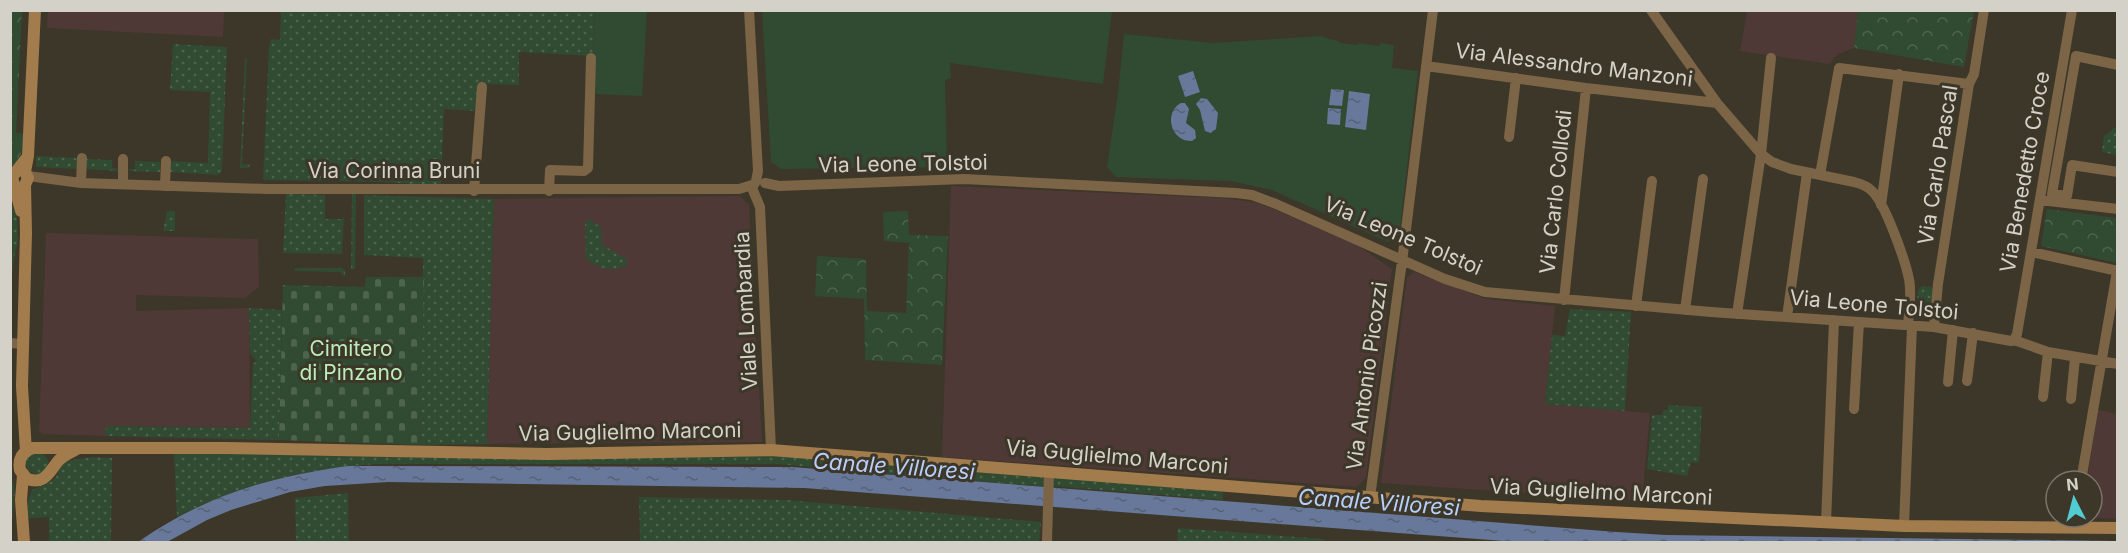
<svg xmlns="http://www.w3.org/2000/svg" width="2128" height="553" viewBox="0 0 2128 553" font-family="Inter,sans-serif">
<defs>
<pattern id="grass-dots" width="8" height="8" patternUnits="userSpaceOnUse" patternTransform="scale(1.5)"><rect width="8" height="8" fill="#304b31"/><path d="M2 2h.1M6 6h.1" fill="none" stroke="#4d644d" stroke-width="1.8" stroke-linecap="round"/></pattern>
<pattern id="cemetery-stones" width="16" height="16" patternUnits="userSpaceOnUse" patternTransform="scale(1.5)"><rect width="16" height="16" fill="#304b31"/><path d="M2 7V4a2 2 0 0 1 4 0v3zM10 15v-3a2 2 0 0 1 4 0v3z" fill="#4d644d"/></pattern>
<pattern id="park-crowns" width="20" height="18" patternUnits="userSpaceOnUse" patternTransform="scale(1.5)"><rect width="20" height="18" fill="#304b31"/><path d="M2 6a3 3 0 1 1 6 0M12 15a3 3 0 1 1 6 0" fill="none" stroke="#4d644d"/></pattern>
<pattern id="water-ripples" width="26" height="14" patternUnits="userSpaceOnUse" patternTransform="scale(1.5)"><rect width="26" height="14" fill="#67789a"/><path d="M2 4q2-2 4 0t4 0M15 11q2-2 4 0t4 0" fill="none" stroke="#576174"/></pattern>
</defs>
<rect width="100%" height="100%" fill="#3c3728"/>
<path fill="#4e3937" d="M48 11H224L223 37 47 28Z
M1747 11H1858L1854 48 1838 54 1829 64 1740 51Z
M951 186 1222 198 1254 202 1278 211 1359 246 1392 269 1366 477 1357 487 942 457Z
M740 196 749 205 762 442 487 444 494 199Z
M46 233 258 239 259 287 245 298 136 295V311L249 308 250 428 106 426 105 436 43 434 39 431Z
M1414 272 1486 299 1555 306 1545 404 1650 413 1642 501 1381 483 1407 277Z
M2098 410 2117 414V519L2084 517H2092V481H2087Z"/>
<path fill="url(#grass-dots)" d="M281 11H595L593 56 519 52V85L480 84 474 111 444 109 441 186 386 182 263 180 269 48 271 39 280 40Z
M173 44 227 47 222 171 219 175 170 172V161L208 163 210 92 170 90Z
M245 58H247L242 164 250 165 249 168H240Z
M2117 126V155L2102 152 2104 136Z
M36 156 78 158V169L36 167Z
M87 159 112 160V168H117V171L86 169Z
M135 161 160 162V172L129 171V169H135Z
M352 193H356L355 269H351Z
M286 194 325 195V219H342L344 216 342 254 283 253Z
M364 195 494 199 487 444 420 445 423 258 364 255Z
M10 198 17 218 18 240 14 258 11 286Z
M167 211H175V231H163Z
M588 219 601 227 602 245 627 259V265C614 273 597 268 586 259L585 222Z
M295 268H342L345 271V277L340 272 294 271Z
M1922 286 1931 287 1933 289 1929 316 1924 319H1918L1914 311H1916L1918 290Z
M249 308 282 310 279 440 105 436 106 426 250 428 253 363 257 362 250 354Z
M1570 309 1631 312 1625 411 1545 404 1552 335 1565 336Z
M1668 405 1702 407 1699 463 1691 462 1687 476 1647 469 1652 415H1662L1664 410H1668Z
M26 463a11 11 0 1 1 22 0a11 11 0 1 1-22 0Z
M174 454H761L1046 474 1048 487 777 464H375C301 470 243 484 177 517Z
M94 457 112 458 111 542H49V517L28 518V500L32 490 50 482 56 477 64 461Z
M10 476C19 490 12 503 13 517H11Z
M1053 477 1223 491V500L1052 486Z
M348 493 349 542H296L295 498Z
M639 497 786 500 1041 522 1039 542H640Z
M1178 528 1324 539 1323 542H1177Z"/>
<path fill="url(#cemetery-stones)" d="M366 277H424L420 445 279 440 283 285 365 287Z"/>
<path fill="url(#park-crowns)" d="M11 11H22L16 133 24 134 20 161 11 168Z
M1858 11H1974L1964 67 1854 48Z
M2047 209 2117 218V263L2041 246Z
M908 211 909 235 948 236 942 365 865 360 864 299 815 296 817 256 866 259 867 311 906 313 909 243 884 241 883 212Z"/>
<path fill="#304b31" d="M595 11H647L642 96 596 94 593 56Z
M762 11V10L1112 11 1103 84 950 63 951 78 945 80 947 167 781 169 771 162Z
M1124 34 1213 43 1322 36 1329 39 1339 41 1340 43 1358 45 1359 43 1379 46 1380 43 1394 45 1392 68 1418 71 1399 238 1388 242 1272 190 1230 181 1116 177 1107 167 1118 93Z"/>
<path fill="url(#water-ripples)" d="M1193 71 1200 92 1185 97 1178 76Z
M1331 89 1344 90 1342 106 1329 105Z
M1349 91 1370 94 1366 130 1345 127Z
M1201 98 1207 99 1218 113 1216 129 1211 133 1205 131 1200 110 1196 104Z
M1181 103H1185L1189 109 1186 123 1195 130 1196 138 1192 141C1171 142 1163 113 1181 103Z
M1328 108 1341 109 1340 125 1327 124Z
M348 466 792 467 1617 532 1666 535 2118 541 2117 542H1517L804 488 388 482 325 486 290 492 231 510 207 520 167 542H138C204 496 268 477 348 466Z"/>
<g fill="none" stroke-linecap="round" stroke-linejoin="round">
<path stroke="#7c6447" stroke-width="10" d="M749 10 758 171 756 181 752 188 760 207 771 450
M1651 10 1717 103 1761 154 1772 162 1791 169 1854 182C1860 184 1866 185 1871 190 1885 202 1905 260 1909 279 1912 294 1909 311 1908 325
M2118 65 2076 56 2052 194 2067 196 2072 165 2118 172
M1426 66 1586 88 1717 103
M1509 137 1516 78
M1820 175 1839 68 1969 84
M28 176 81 183 267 189H739L752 185
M81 183 82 158
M765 183 779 186 964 179 1236 193 1252 195 1276 204 1445 279 1485 292 1711 312 1934 327 2011 341 2014 340 2048 352 2118 364
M123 184V159
M165 186 166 161
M474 191 482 87
M549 191 550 170 584 171 588 168 591 58
M2040 200 2118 209
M1881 205 1899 74
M2031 252 2118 271
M1564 300 1586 88
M1636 306 1652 181
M1685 310 1703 179
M1737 314 1761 154 1771 58
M1787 317 1807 173
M1934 327 1938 284 1969 84 1974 74 1984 10
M2014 340 2017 334 2072 10
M10 343 23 344
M1967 381 1973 333
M1948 382 1953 330
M2043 397 2048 352
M2071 399 2075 358
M1854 409 1859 322
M2081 481 2117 271
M1370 497 1403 254 1433 10
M1826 523 1834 320
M1904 526 1912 326
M1047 542 1049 471"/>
<path stroke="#a27c4d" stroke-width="12" d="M21 211 12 177 26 159
M77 449C71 452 64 455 59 460 49 472 45 485 27 479L20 470C18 459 22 451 33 448H225L547 454 771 450 1481 506 1904 526 2118 528
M26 452 22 386 26 233 25 185 28 178 25 172 28 156 35 10
M23 475 21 500 24 542"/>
</g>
<g text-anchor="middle" stroke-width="6" stroke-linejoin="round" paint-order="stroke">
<g font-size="21" fill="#d4d1c8" stroke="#3c3728">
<text transform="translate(1574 65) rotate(7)" y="7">Via Alessandro Manzoni</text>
<text transform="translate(903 164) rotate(-1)" y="7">Via Leone Tolstoi</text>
<text transform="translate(1938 165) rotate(-81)" y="7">Via Carlo Pascal</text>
<text x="394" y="178">Via Corinna Bruni</text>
<text transform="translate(2025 172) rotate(-80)" y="7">Via Benedetto Croce</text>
<text transform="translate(1556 192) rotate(-84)" y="7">Via Carlo Collodi</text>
<text transform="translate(1403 236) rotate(23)" y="7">Via Leone Tolstoi</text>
<text transform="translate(1874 305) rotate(5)" y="7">Via Leone Tolstoi</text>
<text transform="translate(746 311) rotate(-93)" y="7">Viale Lombardia</text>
<text transform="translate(1367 376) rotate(-82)" y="7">Via Antonio Picozzi</text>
<text transform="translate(630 432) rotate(-1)" y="7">Via Guglielmo Marconi</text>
<text transform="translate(1117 457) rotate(5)" y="7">Via Guglielmo Marconi</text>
<text transform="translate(1601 492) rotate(3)" y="7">Via Guglielmo Marconi</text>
</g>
<g font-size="21" fill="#baedba" stroke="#3c3728">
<text x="351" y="356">Cimitero<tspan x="351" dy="24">di Pinzano</tspan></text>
</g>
<g font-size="22" font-style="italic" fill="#b7cffc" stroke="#3c3728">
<text transform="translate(894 466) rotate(4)" y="8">Canale Villoresi</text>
<text transform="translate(1379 502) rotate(4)" y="8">Canale Villoresi</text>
</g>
</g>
<rect width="2128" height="553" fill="none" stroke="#d4d1c8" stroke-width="24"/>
<g transform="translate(2074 499) rotate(354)"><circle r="28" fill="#3c3728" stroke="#797568" stroke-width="1.5"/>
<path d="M0-4.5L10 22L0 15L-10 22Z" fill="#51ccd1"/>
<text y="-9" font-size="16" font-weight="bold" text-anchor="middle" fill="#d4d1c8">N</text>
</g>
</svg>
